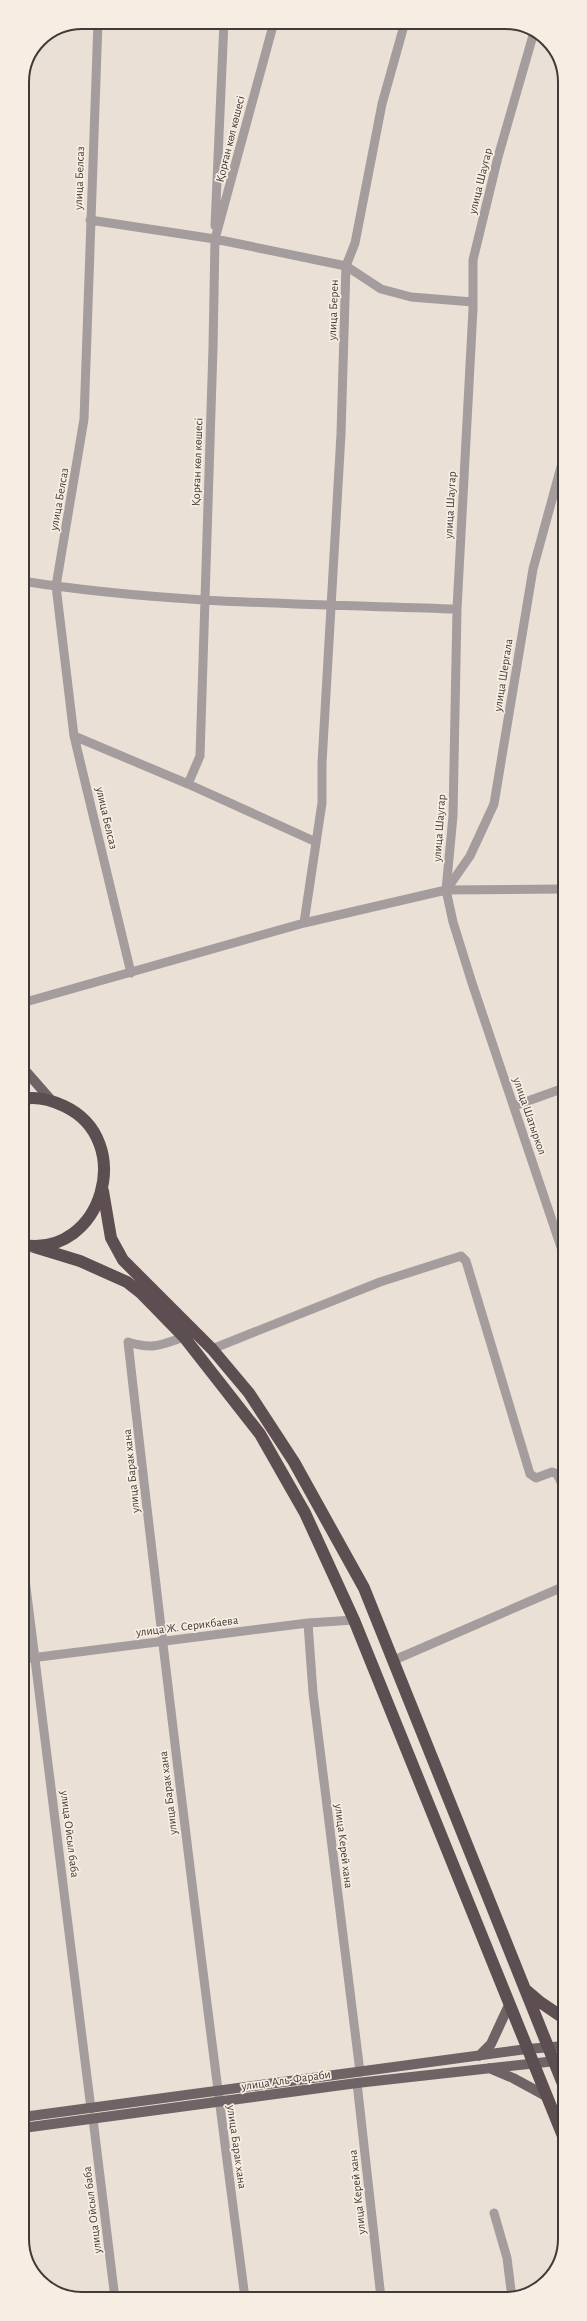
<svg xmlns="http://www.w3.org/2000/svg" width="587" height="2321" viewBox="0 0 587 2321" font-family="'Alegreya Sans',sans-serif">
<rect width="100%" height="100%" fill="#ebe0d5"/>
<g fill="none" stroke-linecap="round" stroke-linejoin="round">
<path stroke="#a49c9d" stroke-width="9" d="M98 22 84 419 56 586 74 736 131 973
M534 32 498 157 473 260V309L457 609 453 816 446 890 453 922 472 983 564 1256
M90 220 215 239 346 266 381 289 411 297 473 302
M215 226 224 22
M22 581C166 604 312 604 457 609
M74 736 188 784 200 756 213 348 215 239 274 22
M188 784 316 842
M447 889 470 856 494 804 533 569 564 456
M304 923 322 803V763L341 434 346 266 355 243 382 104 405 22
M22 1003 304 923 446 890 564 889
M514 1106 564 1088
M184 1337C161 1345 153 1350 128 1342 164 1661 203 1980 245 2298
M212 1349 380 1282 461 1256 466 1261 530 1474 536 1478 552 1472 557 1474 565 1490
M23 1563 91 2109
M308 1623 313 1693 360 2072
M23 1659 308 1623 354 1620
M392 1661 565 1586
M357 2083 381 2298
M93 2119 115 2299
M494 2213 507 2258 512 2298"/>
<path stroke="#6f6365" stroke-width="10" d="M23 1068 51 1100
M479 2056 491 2044 509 2005
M489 2068 513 2078 546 2096
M23 2117 527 2049 565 2046
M23 2128 357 2083 565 2060"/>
<path stroke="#5d4f51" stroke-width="12" d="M23 1099C37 1096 51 1100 64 1106 137 1140 102 1258 23 1245
M103 1191 111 1238 123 1260 212 1349 249 1393 294 1462 364 1588 565 2089
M31 1246 80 1261 127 1282 141 1293 184 1337 260 1434 305 1513 354 1620 565 2141
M526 1990 540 2002 565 2019"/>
</g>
<g text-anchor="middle" stroke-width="3.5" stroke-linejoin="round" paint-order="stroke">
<g font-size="12" fill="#403b37" stroke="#f8ede2">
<text transform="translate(230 139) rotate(-76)" y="4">Қорған көл көшесі</text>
<text transform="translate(79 178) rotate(-88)" y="4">улица Белсаз</text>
<text transform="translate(480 181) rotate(-76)" y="4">улица Шаугар</text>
<text transform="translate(333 310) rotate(-88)" y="4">улица Берен</text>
<text transform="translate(197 462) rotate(-88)" y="4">Қорған көл көшесі</text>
<text transform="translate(59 499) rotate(-80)" y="4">улица Белсаз</text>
<text transform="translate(450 505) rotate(-87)" y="4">улица Шаугар</text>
<text transform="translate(503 675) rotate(-81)" y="4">улица Шергала</text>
<text transform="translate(107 818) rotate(77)" y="4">улица Белсаз</text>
<text transform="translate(439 828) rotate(-86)" y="4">улица Шаугар</text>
<text transform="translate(530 1116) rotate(71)" y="4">улица Шатыркол</text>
<text transform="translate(131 1471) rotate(-96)" y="4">улица Барак хана</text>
<text transform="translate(187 1626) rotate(-7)" y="4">улица Ж. Серикбаева</text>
<text transform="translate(168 1793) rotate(-97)" y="4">улица Барак хана</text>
<text transform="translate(70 1834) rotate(83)" y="4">улица Ойсыл баба</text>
<text transform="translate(344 1846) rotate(83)" y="4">улица Керей хана</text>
<text transform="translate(286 2080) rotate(-8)" y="4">улица Аль-Фараби</text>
<text transform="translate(237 2147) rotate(82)" y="4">улица Барак хана</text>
<text transform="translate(357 2192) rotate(-96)" y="4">улица Керей хана</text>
<text transform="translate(92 2210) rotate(-97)" y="4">улица Ойсыл баба</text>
</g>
</g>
<path d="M0 0H587V2321H0ZM82 29H505A53 53 0 0 1 558 82V2239A53 53 0 0 1 505 2292H82A53 53 0 0 1 29 2239V82A53 53 0 0 1 82 29Z" fill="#f8ede2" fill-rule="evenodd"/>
<path fill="none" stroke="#403b37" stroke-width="2" d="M82 29H505A53 53 0 0 1 558 82V2239A53 53 0 0 1 505 2292H82A53 53 0 0 1 29 2239V82A53 53 0 0 1 82 29Z"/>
</svg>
